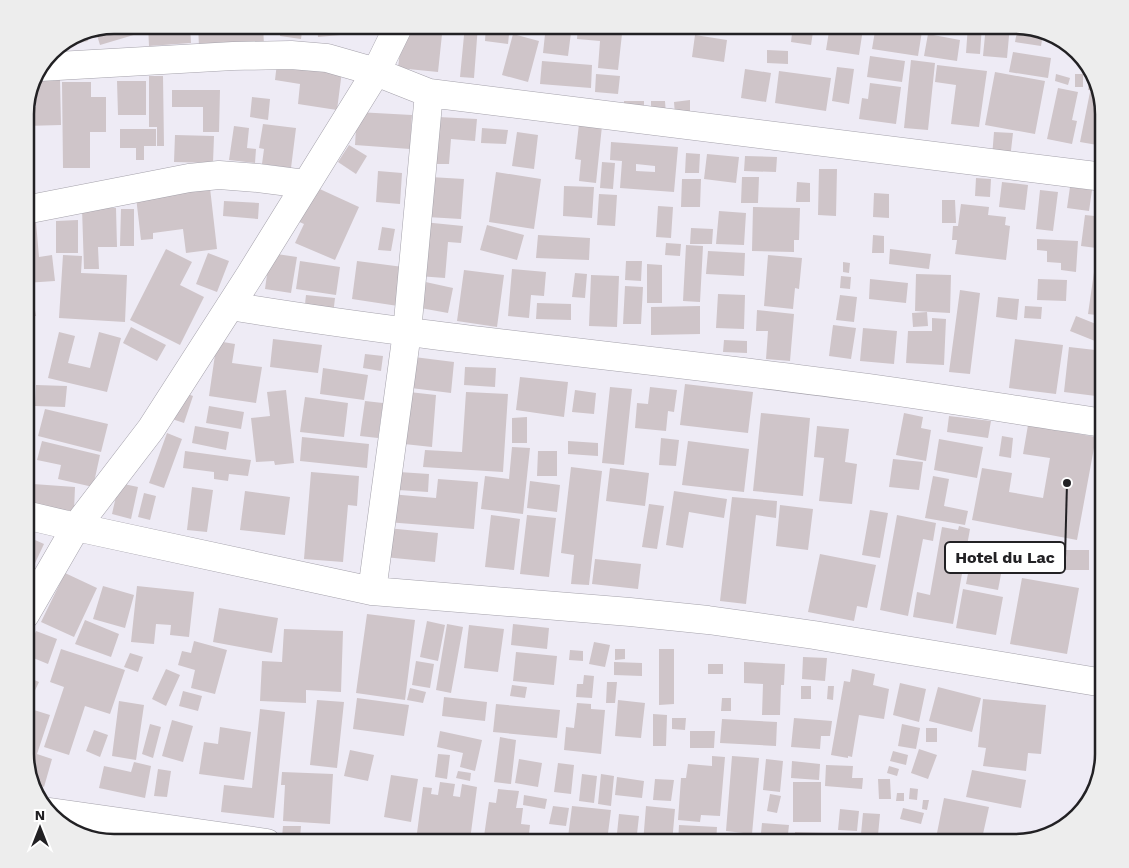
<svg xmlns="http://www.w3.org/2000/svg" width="1129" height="868" viewBox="0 0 1129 868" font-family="'Work Sans',sans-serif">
<rect width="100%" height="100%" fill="#eeebf5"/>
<path fill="#cfc5c9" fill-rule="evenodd" d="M114 25H134L137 34 100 45 96 32Z
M148 25H190L191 43 149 46Z
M198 25H263L264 45 199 47Z
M281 25H303L301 39 280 36Z
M317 25H351L352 34 318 37Z
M403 25H443L438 72 398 68Z
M465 25H478L474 78 460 77Z
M486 25H510L508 44 485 41Z
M546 25H572L568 56 543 53Z
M578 25H623L618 70 598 68 600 41 577 39Z
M690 25H722L721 33 689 29Z
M727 25H768L767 33Z
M793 25H814L811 45 791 42Z
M830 25 863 29 859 55 826 50Z
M902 25H923L918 56 872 49 875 31 901 35Z
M928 25H964L962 35 927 30Z
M968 25H982L980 54 966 53Z
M986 25H1010L1007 58 983 56Z
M1018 26 1043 34 1041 46 1015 42Z
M513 34 539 41 528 82 502 75Z
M928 34 960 40 957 61 924 56Z
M87 35 88 41 53 49 55 47Z
M695 35 727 40 724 62 692 57Z
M767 50 788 51V64L767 63Z
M1013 52 1051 58 1048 78 1009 72Z
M870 56 905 61 902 82 867 77Z
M911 60 935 63 928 130 904 128Z
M542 61 592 65 591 88 540 84Z
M277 63 342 71 337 110 298 104 300 84 275 80Z
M937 65 987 71 979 127 951 124 956 85 935 82Z
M837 67 854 69 849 104 832 101Z
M745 69 771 73 766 102 741 98Z
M779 71 831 78 826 111 775 103Z
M995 72 1045 81 1035 134 985 125Z
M596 74 620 76 618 94 595 92Z
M1056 74 1070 78 1068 85 1055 81Z
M1075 74H1083V87H1075Z
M149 76H163L164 146H157V127H149Z
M60 80 61 125 25 126V107H36V81Z
M117 81H146V115H118Z
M1089 81 1096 82 1099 91 1088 90Z
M62 82H91V97H106V132H90V168H63Z
M870 83 901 87 896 124 859 119 862 98 868 99Z
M1058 88 1078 92 1072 120 1077 121 1072 144 1047 139Z
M172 90H220L219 132H203V107H172Z
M1090 92 1099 93 1104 114 1103 146 1080 142Z
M252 97 270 99 268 120 250 117Z
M690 100V114L675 115 674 102Z
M624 101H644V114L624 115Z
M651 101H665L666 115H651Z
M357 112 412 115 410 149 355 145Z
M438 117 477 119 475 141 451 139 449 164H435Z
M263 124 296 128 291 168 262 164 264 149 259 148Z
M579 124 602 126 596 183 579 181 581 160 575 159Z
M234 126 249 128 247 148 256 149 255 163 229 160Z
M482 128 508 130 506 144 481 143Z
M120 129H156V146H144V160H136V148H120Z
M517 132 538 135 534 169 512 166Z
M994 132 1013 133 1010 159 992 157Z
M175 135 214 136 213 163 174 162Z
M611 142 678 147 674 192 620 188 622 161 610 160ZM636 164 655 166V172L636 171Z
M349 145 367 156 356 174 338 162Z
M686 153 700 154 699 173H685Z
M707 154 739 157 736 183 704 179Z
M745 156 777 157 776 172 744 171Z
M602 162 615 163 613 189 600 188Z
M819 169H837L836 216 818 215Z
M378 171 402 173 400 204 376 202Z
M496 172 541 179 534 229 489 222Z
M430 177 464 179 461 219 427 217Z
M742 177H759L758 203H741Z
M976 178 991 179 990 197 975 196Z
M682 179H701L700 207H681Z
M797 182 810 183V202H796Z
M1002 182 1028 185 1025 210 999 207Z
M311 185 359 207 335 260 295 243 304 224 295 220Z
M564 186 594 187 592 218 563 216Z
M1070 187 1092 190 1089 211 1067 208Z
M210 188 217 249 186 253 183 229 153 233V239L141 240 136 197Z
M1040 190 1058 192 1053 231 1036 229Z
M1096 192 1104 193V210L1094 209Z
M874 193 889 194V218L873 217Z
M599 194 617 195 615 226 597 225Z
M942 200H955L956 223H942Z
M224 201 259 203 258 219 223 216Z
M961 204 989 207 988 215 1006 217 1005 225 1010 226 1006 260 955 254 957 240H952L953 226H958Z
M658 206 673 207 671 238 656 237Z
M753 207 800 208 799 240H794V252L752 251Z
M82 208H116L117 247H98L99 269H84Z
M121 209H134V246H120Z
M719 211 746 213 744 245 716 244Z
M1085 215 1104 217V249L1081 246Z
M78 220V253H56V221Z
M36 222 39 257 52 255 55 281 25 283V223Z
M423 222 463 226 461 243 448 242 445 278 418 276Z
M487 225 524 235 517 260 480 250Z
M382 227 395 229 391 251 378 250Z
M691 228 713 229 712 244H690Z
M538 235 590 238 589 260 536 258Z
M873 235 884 236V253H872Z
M1037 239 1078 241 1076 272 1061 270V263L1047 262V251L1037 250Z
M666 243 681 244 680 256 665 255Z
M686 245 703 246 700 302 683 301Z
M166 249 192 262 180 285 204 297 180 345 130 320Z
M890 249 931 254 929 269 889 264Z
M708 251 745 253 744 276 706 274Z
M208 253 229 261 217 292 196 284Z
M270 253 297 257 291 293 265 289Z
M63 255 82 256 81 273 127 275 125 322 59 318Z
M768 255 802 258 799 289 795 288 793 309 764 306Z
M300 261 340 267 336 295 296 289Z
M357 261 403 267 398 306 352 299Z
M626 261H642L641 281 625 280Z
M843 262 850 263 849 273 843 272Z
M647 264 662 265V303H647Z
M512 269 546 272 544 296 531 295 529 318 508 316Z
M464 270 504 275 497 327 457 321Z
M1094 272 1104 273V316L1088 314Z
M575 273 587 274 585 298 572 297Z
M916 274 951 275 950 313 915 311Z
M591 275 619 276 617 327 589 326Z
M841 276 851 277 850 289 840 288Z
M870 279 908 283 906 303 869 299Z
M1038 279 1067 280 1066 301 1037 300Z
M421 281 453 288 448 313 415 307Z
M625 286 643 287 641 324H623Z
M960 290 980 293 970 374 949 372Z
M718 294 745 295 744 329 716 328Z
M306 295 335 298 333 315 304 313Z
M840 295 857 297 854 322 836 320Z
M998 297 1019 299 1017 320 996 317Z
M33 298 36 316 25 317V299Z
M537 303 571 304V320L536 319Z
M700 306V334L651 335V307Z
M1025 306 1042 307 1041 319 1024 318Z
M757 310 794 314 790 361 766 359 768 331H756Z
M927 312 928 326 913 327 912 313Z
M1076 316 1101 326 1095 341 1070 331Z
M932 318 946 319 944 365 906 363 908 331H932Z
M833 325 856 328 851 359 829 356Z
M131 327 166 345 157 361 123 343Z
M863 328 897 331 894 364 860 361Z
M59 332 75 336 68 363 90 368 99 332 121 338 107 392 48 378Z
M273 339 322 345 318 373 270 367Z
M1015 339 1063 345 1056 394 1009 388Z
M724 340 747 341V353L723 352Z
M217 341 235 344 232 363 262 367 256 403 209 396Z
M1069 347 1104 351V397L1064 392Z
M365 354 383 356 381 371 363 368Z
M406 356 454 362 451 393 403 387Z
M465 367 496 368 495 387 464 385Z
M323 368 368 375 364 400 320 394Z
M520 377 568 382 564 417 516 410Z
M25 384 33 385 32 400H25Z
M685 384 753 392 748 433 680 425Z
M36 385 67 386 65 407 35 406Z
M610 387 632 389 624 465 602 463Z
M650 387 677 390 674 412 668 411 666 431 635 428 637 403 648 404Z
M286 390 294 463 275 465 274 461 256 462 251 418 270 416 267 392Z
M575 390 596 393 594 414 572 412Z
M182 392 193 396 184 423 172 419Z
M409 392 436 395 432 447 404 444Z
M466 392 508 394 503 472 423 467 425 450 462 452Z
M305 397 348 403 344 437 300 432Z
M365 401 383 403 378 438 360 436Z
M209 406 244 412 241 429 206 423Z
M45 409 108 424 101 452 38 436Z
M761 413 810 418 803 496 753 491Z
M904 413 923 417 921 428 931 430 926 461 896 455Z
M949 416 991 421 988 438 947 432Z
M527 417V443H512V418Z
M1028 425 1096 437 1077 540 972 520 982 468 1012 473 1009 492 1043 498 1050 458 1023 454Z
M195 426 229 432 226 450 192 443Z
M817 426 849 429 845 462 857 464 852 504 819 501 824 458 814 457Z
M167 433 182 439 164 488 149 483Z
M1002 436 1013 438 1011 458 999 456Z
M302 437 369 444 367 468 300 461Z
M661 438 679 440 676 466 659 465Z
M939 439 983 447 977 478 934 470Z
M42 441 100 455 93 487 58 479 61 465 37 460Z
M568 441 598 443V456L568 454Z
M688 441 749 449 744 492 682 485Z
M512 447 530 448 523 514 481 509 485 476 509 479Z
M185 451 251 460 248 476 229 474 228 481 214 479V472L183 468Z
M538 451H557V476H537Z
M893 459 923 462 919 490 889 487Z
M571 467 602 471 589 585 571 584 574 555 561 553Z
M610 468 649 473 645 506 606 501Z
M311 472 359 476 357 506 348 505 343 562 304 559Z
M399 472 429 474 428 492 398 490Z
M933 476 949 479 944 506 968 511 965 525 925 518Z
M438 479 478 482 474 529 387 522 390 494 436 498Z
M530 481 560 485 557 512 527 508Z
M119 483 138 487 131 519 112 514Z
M33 484 75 487 74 511 31 508Z
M192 487 213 490 207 532 187 530Z
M245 491 290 497 285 535 240 530Z
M674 491 727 499 724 518 689 512 683 548 666 545Z
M144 493 156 496 150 520 138 517Z
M732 497 777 501 776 518 756 515 746 604 720 601Z
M649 504 664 506 657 549 642 547Z
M780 505 813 509 808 550 776 546Z
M870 510 888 513 880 558 862 555Z
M491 515 520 519 514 570 485 567Z
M527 515 556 518 549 577 520 574Z
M897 515 936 523 933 541 923 539 908 616 880 610Z
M959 526 970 529 953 624 913 617 917 592 930 595 942 527 958 530Z
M387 528 438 533 435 562 384 557Z
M26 536 44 544 29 576 25 574Z
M1027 541 1043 544 1038 574 1021 571Z
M974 542 1006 548 998 590 966 584Z
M1056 550H1089V570H1056Z
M820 554 876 565 867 608 857 606 854 621 808 612Z
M595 559 641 564 638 589 592 584Z
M65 573 97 588 74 637 41 622Z
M1022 578 1079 588 1067 654 1010 644Z
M103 586 134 595 125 628 93 619Z
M137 586 194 592 189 637 170 635 171 625 156 624 154 644 131 642Z
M963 589 1003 597 996 635 956 628Z
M219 608 278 618 272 653 213 642Z
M367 614 415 620 405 700 356 693Z
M85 620 119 634 111 657 75 644Z
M427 621 445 625 438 661 420 657Z
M447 624 463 627 451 693 436 690Z
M513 624 549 628 547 649 511 645Z
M469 625 504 629 498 672 464 668Z
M284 629 343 631 341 692 306 690V703L260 701 262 661 282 662Z
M36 631 57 639 48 664 26 655Z
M194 641 227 650 215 694 191 688 195 670 178 665 182 651 191 653Z
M594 642 610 645 605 667 589 664Z
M61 649 125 670 110 714 85 706 69 755 44 747 64 687 50 682Z
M615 649H625V659L615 660Z
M659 649H674V704L659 705Z
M570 650 583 651V661L569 660Z
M516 652 557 656 554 685 513 681Z
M130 653 143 657 138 672 124 667Z
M803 657 827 658 825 681 802 679Z
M416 661 434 664 430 688 412 685Z
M614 662 642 663V676L614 675Z
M744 662 785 664 784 685H781L780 715H762L763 684 744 683Z
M708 664H723V674H708Z
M166 669 180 675 166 706 152 699Z
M852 669 875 674 873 685 889 689 884 719 859 715 852 757 848 756V758L831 755 844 681 850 682Z
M584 675 594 676 592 698 576 697 577 684H583Z
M25 676 39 682 30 701 25 699Z
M607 682H617L615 703H606Z
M900 683 926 689 919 722 893 715Z
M512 685 527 687 525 698 510 696Z
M801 686H811V699H801Z
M828 686H834L833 700 827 699Z
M938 687 981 698 972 732 929 721Z
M410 688 426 692 423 703 407 700Z
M183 691 202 696 198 711 179 706Z
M444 697 487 702 485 721 442 716Z
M357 698 409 705 404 736 353 729Z
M722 698H731V711H721Z
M983 699 1046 705 1041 754 1028 753 1026 771 983 766 986 748 978 747Z
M317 700 344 702 337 768 310 765Z
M618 700 645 703 641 738 615 736Z
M119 701 144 705 136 760 112 756Z
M577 703 591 704V709L605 710 601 754 564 750 566 727 574 728Z
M496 704 560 710 557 738 493 732Z
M260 709 285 712 274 818 221 812 224 785 252 788Z
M34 710 50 715 37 754 52 759 44 787 31 781 25 760V736Z
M653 714 667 715 666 746H653Z
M672 718H686L685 730 672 729Z
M794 718 832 721 830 736H821L820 749 791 747Z
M722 719 777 722 776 746 720 743Z
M172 720 193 726 183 762 162 756Z
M150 724 161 727 153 758 142 754Z
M902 724 920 728 916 749 898 746Z
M220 727 251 732 244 780 199 774 204 742 218 744Z
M926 728H937V742H926Z
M94 730 108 735 100 757 86 751Z
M440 731 482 740 475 771 460 767 463 753 437 747Z
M690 731H715L714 748H690Z
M500 737 516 740 511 784 494 782Z
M919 749 937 755 928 779 911 773Z
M350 750 374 755 368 781 344 776Z
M893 751 908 755 906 765 890 761Z
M438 754 450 755 447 779 435 777Z
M712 756 725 757 720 816 701 815 700 822 678 820 681 778H686L688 764 712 766Z
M732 756 759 758 752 834 726 831Z
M519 759 542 763 538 787 515 783Z
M766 759 783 761 780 792 763 790Z
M792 761 820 764 819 780 791 778Z
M134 762 151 766 145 798 99 788 104 766 131 772Z
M558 763 574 765 571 794 554 792Z
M826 765 853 766 852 778H863L862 789 825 786Z
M889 766 899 769 897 776 887 773Z
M158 769 171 771 167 797 154 796Z
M972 770 1026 780 1021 808 966 797Z
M458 771 471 773 470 781 456 778Z
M282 772 333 774 330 824 283 821 285 785H281Z
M582 774 597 776 594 803 579 801Z
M601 774 614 776 611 806 598 804Z
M391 775 418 779 411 822 384 817Z
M617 777 644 781 642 798 615 795Z
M655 779 674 780 671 801 653 800Z
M878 779H890L891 799H879Z
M440 782 455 784 453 796 460 797 462 784 477 787 470 840 417 833 423 787 432 788 431 794 438 795Z
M793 782H821V822H793Z
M910 788 918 789 917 800 909 799Z
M498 789 519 791 516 808H523L521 824 530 825 528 843H483L489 802 496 803Z
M897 793H904V801H896Z
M770 794 781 796 777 813 767 811Z
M524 795 547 799 545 809 523 805Z
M944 798 989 807 981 843H935Z
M923 800H929L927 810 922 809Z
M553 806 569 808 566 826 549 824Z
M572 806 611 810 607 841 568 837Z
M646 806 675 809 672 843H643Z
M903 808 924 813 921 824 900 819Z
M840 809 859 811 857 831 838 830Z
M863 813 880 814 878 835 861 834Z
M619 814 639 816 636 843H616Z
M762 823 789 825 787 843H760Z
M679 825 717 827 716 843H678Z
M283 826H301L300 838H282Z
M795 832 824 833 823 843H795Z
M549 834 557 835V841L549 840Z
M829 837H843V843H829Z
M727 838H746V843H727Z
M855 838 884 841V843H855Z"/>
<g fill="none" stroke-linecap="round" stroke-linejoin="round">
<g stroke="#a5a2ab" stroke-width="29">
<path id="minor" d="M40 67 233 56 291 55 327 58 376 72 429 93 1104 177
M25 210 189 178 219 175 258 178 305 184
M230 306C437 340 646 358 854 386 938 397 1021 411 1104 423
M25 515 76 527 372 591 630 612 708 620 814 635 1104 683
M372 591 407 332 429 93
M25 615 76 527 151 429 250 275 376 72 399 25
M50 812 267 843"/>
</g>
<use href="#minor" stroke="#fff" stroke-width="28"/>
</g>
<path d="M0 0H1129V868H0ZM114 34H1015A80 80 0 0 1 1095 114V754A80 80 0 0 1 1015 834H114A80 80 0 0 1 34 754V114A80 80 0 0 1 114 34Z" fill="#ededed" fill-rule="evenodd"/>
<path fill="none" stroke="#222124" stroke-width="2.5" d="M114 34H1015A80 80 0 0 1 1095 114V754A80 80 0 0 1 1015 834H114A80 80 0 0 1 34 754V114A80 80 0 0 1 114 34Z"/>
<path fill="none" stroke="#222124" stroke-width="2" d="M1067 483L1065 558"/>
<circle fill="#222124" stroke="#fff" stroke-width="2" cx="1067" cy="483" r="5"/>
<rect fill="#fff" stroke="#222124" stroke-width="2" x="945" y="542" width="120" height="31" rx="5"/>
<g font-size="16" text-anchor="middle" font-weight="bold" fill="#222124">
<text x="1005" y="563">Hotel du Lac</text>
</g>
<g transform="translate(40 828)" stroke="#ffffff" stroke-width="4" paint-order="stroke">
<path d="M0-4L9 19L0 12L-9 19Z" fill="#222124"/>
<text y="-8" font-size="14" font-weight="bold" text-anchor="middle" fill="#222124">N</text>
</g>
</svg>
